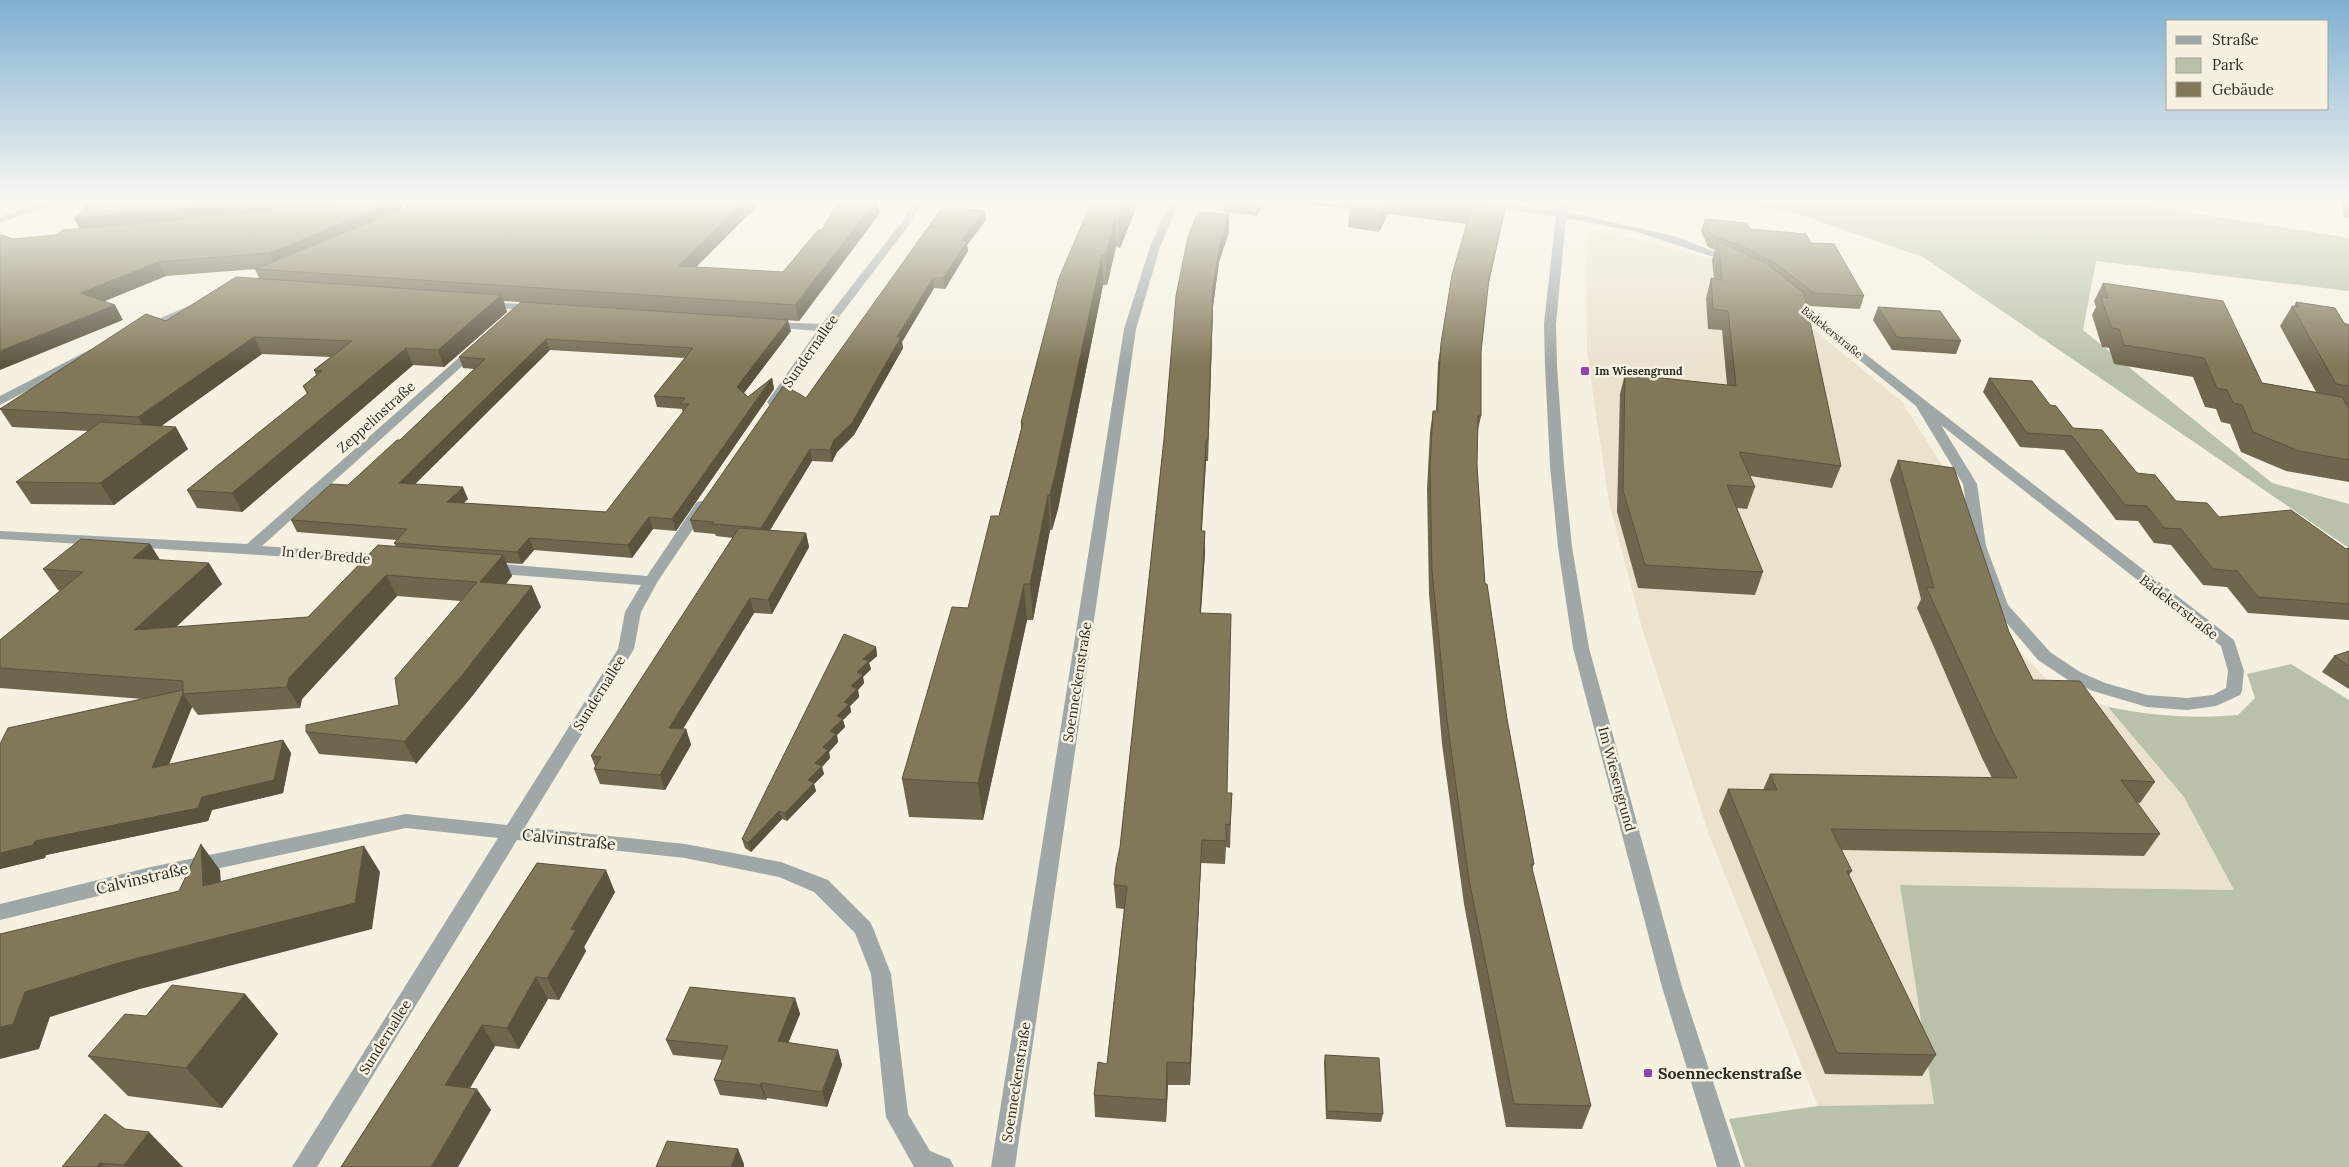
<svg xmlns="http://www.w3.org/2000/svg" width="2349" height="1167" viewBox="0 0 2349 1167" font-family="Lora,serif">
<rect width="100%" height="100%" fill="#f5f0e0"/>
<path fill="#eae2cd" d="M1593 230 1682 250 1724 263 1751 278 1902 402 1949 476 1989 619 2051 684 2108 707 2184 797 2234 890 1900 885 1934 1104 1818 1106 1709 835 1642 628 1609 502 1587 353 1586 268 1589 233Z"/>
<path fill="#b9c2a9" d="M1731 203H2133L2349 238V291L2096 261 2083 330 2272 483 2349 504V548L1923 257 1789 211Z
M2291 664 2349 700V1167H1745L1729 1119 1818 1106 1934 1104 1900 885 2234 890 2184 797 2108 707C2155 716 2191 719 2238 715L2255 698 2247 674Z"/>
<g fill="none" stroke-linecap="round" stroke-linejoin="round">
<path fill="#a0a8a7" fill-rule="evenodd" d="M42 203H57L0 223V217Z
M912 203H922L909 225 829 330 777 405H769L767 402 817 331 771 327 765 324 767 322 822 324 902 222Z
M1169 203H1179L1160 247 1136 329 1015 1167H991L1124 329 1150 247Z
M1473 203H1502L1558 211 1559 203H1569L1567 212 1674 236 1737 260 1732 263 1637 232 1566 218 1556 324 1557 366 1564 466 1572 547 1589 648 1682 987 1741 1167H1717L1662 987 1573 648 1558 547 1550 466 1545 366 1544 324 1556 216 1478 206Z
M1792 297 2234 640 2244 671 2242 691 2240 695 2216 706 2187 710 2147 707 2093 691 2068 680 2038 660 1993 607 1972 546 1963 484 1916 406 1788 302 1787 300ZM1941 425 2221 646 2228 671 2226 688 2213 695 2187 698 2147 695 2105 683 2080 672 2050 652 2008 605 1986 546 1977 484Z
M198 302 202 303V307L147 330H139L137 328Z
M486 302 536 305 542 308 536 311 482 307V303Z
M475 346 479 347 481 349 479 351 262 546 385 555 392 560 390 563 0 539V531L247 544 471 347Z
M91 349 97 353 95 355 0 405V396Z
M702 501 709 505 658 581 641 612 634 649 525 827 685 844 781 862 828 880 870 922 873 928 891 974 908 1114 930 1151 950 1159 954 1167H914L886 1117 871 974 855 933 814 892 779 877 685 858 517 840 317 1167H292L498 838 406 828 151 883 0 920V904L151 867 406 814 507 825 618 649 625 612 641 585 490 573 483 568 490 563 647 576 697 502Z"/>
</g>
<path fill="#6f674d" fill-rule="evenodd" d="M90 203H760L696 267 783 272 822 230 880 213 799 321 504 301 507 312 444 367 413 365 242 512 197 508 187 490 307 394 303 386 316 375 314 370 331 357 262 354 161 426 188 449 114 505 31 504 16 482 88 431 12 427 0 409 166 321 259 278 255 269H256L166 276 104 301 123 320 13 239 56 235 80 228 74 218ZM410 203 403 209 401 204Z
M1088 203H1138L1120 248 1116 247 1107 285H1103L1058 509 1052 530H1050L1033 620H1027L983 820 909 817 902 779 968 608 999 516 1021 429V423L1088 210Z
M1224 203H1265L1256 216 1224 212Z
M1297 203H1490L1489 208 1501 228 1488 288 1481 352V416L1477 435V465L1485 584 1507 719 1534 864 1532 869 1591 1106 1582 1129 1506 1127 1464 904 1442 744 1429 594 1427 489 1430 432 1433 411H1436L1438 363 1452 275 1467 224 1388 214 1379 232 1348 227 1350 209Z
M2342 203H2349V218L2344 217Z
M1229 214V232L1219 262 1213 306 1208 461H1206L1202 531H1205V553L1201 613 1227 793H1232L1230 848 1226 847 1225 864 1201 863 1190 1085H1168L1166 1122 1095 1117 1094 1095 1107 1064 1124 909 1116 908 1114 885 1120 847 1164 439Z
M1705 219 1750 229 1811 243 1864 296 1860 309 1809 306 1806 304 1841 466 1832 488 1750 476 1755 487 1747 509 1737 508 1763 572 1755 595 1638 588 1617 512 1620 394 1625 374 1727 385 1722 330 1708 329 1706 298 1711 278 1714 279 1712 260 1715 250 1708 247 1701 231Z
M986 220 967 245 968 251 945 289 934 288 902 342 903 348 854 435 837 452 832 462 812 461 770 530 806 533 809 547 772 614 754 613 683 729H686L691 745 665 790 600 784 594 769 595 766 591 756 733 538 716 536 715 534 694 532 690 520 806 398Z
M2103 283 2262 383 2316 392 2280 326 2292 306H2294L2296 302 2349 325V482L2286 471 2241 452 2230 424 2221 422 2216 409 2205 407 2193 377 2114 364 2109 348 2102 347 2092 315 2096 307 2094 301Z
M521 302 791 331 744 393 748 397 772 378 774 389 676 531 653 529 632 558 534 550 522 564 506 563 512 576 506 584 541 607 473 695 416 764 415 762 319 754 306 732 399 705 461 601 397 596 302 699 300 708 198 715 192 707 169 764 283 740 291 753 283 793 212 810 208 821 46 855 45 858 0 869V744L143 699 0 688V640L60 591 58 590 43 569 150 544 160 560 222 584 176 627 308 617 396 547 394 543 397 540 297 532 291 520 348 485 400 440 474 369 463 368 459 357ZM550 350 685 358 654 396 657 407 682 409 683 413 606 512 463 503 468 499 415 484Z
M1878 307 1961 341 1956 354 1892 350 1873 320Z
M1989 378 2050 405 2073 428 2176 501 2219 517 2346 549 2349 548V620L2248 613 2227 587 2203 585 2171 545 2154 543 2138 521 2116 520 2064 450 2020 447 1983 392Z
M1898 460 2009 632 2033 680 2155 782 2140 803H2137L2160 834 2144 856 1842 850 1852 871 1849 875 1936 1055 1922 1076 1825 1074 1719 811 1728 789 1763 790 1770 774 1992 778 1982 758 1917 608 1921 599 1890 480Z
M876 647 877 656 869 663 871 669 863 677 864 683 858 690 859 697 850 706 851 712 843 720 845 727 837 735 838 742 829 752 830 758 822 767 824 774 814 784 816 791 787 821 782 819 751 852 745 848 742 839Z
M2349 651V689L2322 672 2334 656Z
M537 863 615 892 584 947 586 951 559 1000 548 999 519 1049 495 1046 470 1088 491 1110 341 1167Z
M245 994 278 1034 222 1108 128 1096 88 1056 146 1016Z
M795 998 800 1014 788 1043 838 1050 842 1065 827 1107 767 1098 766 1100 720 1095 714 1080 722 1060 673 1055 666 1040Z
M1325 1055 1383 1114 1381 1122 1326 1119 1324 1063Z
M125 1129 183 1167H62Z"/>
<path fill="#5a543e" d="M245 203H412L401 204 405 213 277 267 270 253 82 233 74 218Z
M743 203H760L682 281 678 266Z
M874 203H878L880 213 799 321 795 305Z
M1126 203H1138L1120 248 1119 219Z
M1257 203H1265L1256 216Z
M1387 203H1389L1388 214 1379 232 1381 213Z
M1505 209 1501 228 1485 298 1489 278Z
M985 210 986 220 967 245 968 251 945 289 943 278 961 241Z
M1229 214V232L1219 262 1213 306 1208 461 1213 288 1220 244Z
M1115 218 1116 247 1107 285 1106 255Z
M1102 255 1103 285 1058 509 1052 530 1050 495Z
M158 262 166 276 88 308 80 293Z
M933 278 934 288 902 342 903 348 854 435 837 452 832 462 830 450 834 440Z
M501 295 507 312 444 367 438 350Z
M115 305 123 320 0 370V351Z
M788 320 791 331 740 398 737 387Z
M254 337 262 354 149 435 138 417Z
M546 339 550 350 404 495 399 483Z
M406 348 413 365 242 512 232 493Z
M772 378 774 389 676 531 672 519Z
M176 427 188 449 114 505 100 483Z
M1206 440V461L1200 553 1201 531Z
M810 449 812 461 764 540 761 528Z
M463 487 468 499 452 514 447 502Z
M1048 495 1050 530 1033 620 1030 584Z
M649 517 653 529 632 558 628 545Z
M1205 531V553L1199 635 1200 613Z
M806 533 809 547 772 614 768 600Z
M529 538 534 550 522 564 517 552Z
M150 544 163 565 133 558Z
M503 555 512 576 490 603 480 582Z
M209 563 222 584 149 652 134 630Z
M386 575 397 596 302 699 300 708 287 687 289 678Z
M1024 584 1027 620 983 820 978 783Z
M532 586 541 607 473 695 416 764 404 742Z
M750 598 754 613 674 743 669 728Z
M876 647 877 656 869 663 871 669 863 677 864 683 858 690 859 697 850 706 851 712 843 720 845 727 837 735 838 742 829 752 830 758 822 767 824 774 814 784 816 791 787 821 785 813 808 780 863 659Z
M183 694 192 707 162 782 152 768Z
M686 729 691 745 665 790 660 775Z
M283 740 291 753 283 793 212 810 208 821 46 855 45 858 0 869V853L35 841 202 797Z
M779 811 782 819 751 852 748 843Z
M1202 840 1201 863 1190 1085V1063Z
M201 844 220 870 223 912 203 886Z
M364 846 380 872 372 929 140 989 50 1017 39 1049 0 1059V1027L25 992Z
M606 870 615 892 584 947 586 951 559 1000 547 978 571 929Z
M536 977 548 999 519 1049 507 1028Z
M245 994 278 1034 222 1108 186 1068Z
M795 998 800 1014 783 1056 778 1041Z
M482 1025 495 1046 459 1106 445 1085Z
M838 1050 842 1065 827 1107 822 1092Z
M1167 1062 1168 1085 1166 1122V1100Z
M761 1083 767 1098 766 1100 760 1085Z
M477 1089 491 1110 458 1167H431Z
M149 1132 183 1167H125L124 1165Z
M738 1149 744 1164V1167H731Z
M100 1163 105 1167H97Z"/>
<path fill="#817859" stroke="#5a543e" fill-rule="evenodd" d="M90 203H245L74 218Z
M362 203H391L270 253 158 262 80 293 115 305 0 351V235H2L13 239 56 235 63 230Z
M410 203H743L678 266 783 272 818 230H822L837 203H874L795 305 255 269 403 209Z
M1091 203H1126L1119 219 1115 218 1106 255H1102L1055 475 1050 495H1048L1030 584H1024L978 783 902 779 952 607 968 608 991 516H999L1023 423H1021L1059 278Z
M1353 203H1387L1381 213 1350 209Z
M1448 203H1488L1487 207Z
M1472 206 1505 209 1489 278 1481 352V416H1478L1477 465 1485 584H1487L1507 719 1534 864H1531L1591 1106 1514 1104 1469 880 1447 720 1432 571 1430 467 1433 411H1437L1441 343 1452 275Z
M942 208 985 210 961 241H967L943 278H933L897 337H901L852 423 834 440 830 450 810 449 761 528 712 524 714 522 690 520 784 385 806 398Z
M1198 212 1229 214 1220 244 1213 288 1208 440H1206L1201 531H1205L1200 613 1231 614 1227 793H1232L1230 825 1226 824V841L1202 840 1190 1063 1167 1062 1166 1100 1094 1095 1098 1062 1107 1064 1127 886 1114 885 1116 867 1120 847 1164 439 1176 296 1188 237Z
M1705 219 1747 223 1750 229 1806 234 1811 243 1834 244 1864 296 1814 293 1775 263 1740 245 1711 235Z
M1718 241 1767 264 1804 293 1841 466 1739 452 1755 487 1727 485 1763 572 1645 565 1623 490 1625 374 1736 386 1728 311 1713 309 1711 278 1722 280Z
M236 277 501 295 438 350 406 348 232 493 187 490 308 393 303 386 322 371 314 370 352 341 254 337 138 417 0 409 146 314 166 321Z
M2103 283 2223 301 2262 383 2342 397 2349 409V460L2299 451 2253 432 2242 405 2233 403 2227 390 2217 388 2204 358 2124 345 2119 329 2112 328 2108 318 2101 297 2108 298Z
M521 302 788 320 737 387 748 397 772 378 672 519 649 517 628 545 529 538 517 552 394 543 407 529 291 520 331 484 348 485 397 440H400L485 359 459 357ZM546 339 693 348 654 396 685 398 680 404H689L606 512 447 502 463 487 399 483Z
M2296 302 2335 308 2344 323 2349 325V386L2336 384 2292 306 2299 307Z
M1878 307 1940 311 1961 341 1897 337Z
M1989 378 2032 381 2050 405 2056 406 2073 428 2102 430 2137 473 2155 475 2176 501 2207 503 2219 517 2291 510 2346 549 2349 548V604L2258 597 2237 571 2213 569 2181 529 2164 528 2147 506 2125 505 2072 436 2027 433Z
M101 422 176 427 100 483 16 482Z
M1898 460 1954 468 2009 632 2033 680 2080 681 2155 782 2121 780 2160 834 1831 829 1852 871H1847L1936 1055 1837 1053 1728 789 1777 790 1770 774 2017 778 1995 737 1926 587 1934 588Z
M739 528 806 533 768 600 750 598 669 728 686 729 660 775 594 769 601 757 591 756Z
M81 539 150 544 133 558 209 563 134 630 308 617 378 545 503 555 480 582 532 586 463 674 404 742 403 741 306 732V725L399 705 395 678 477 582 386 575 289 678 287 687 183 694V681L0 668V640L83 572 43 569Z
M844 634 876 647 863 659 869 661 857 672 863 675 851 686 857 689 844 702 849 704 837 716 843 719 830 731 836 734 823 747 828 750 815 763 822 766 808 780 814 783 785 813 779 811 748 843 742 839Z
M2349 651V666L2334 656Z
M183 690V693L152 768 283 740 274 780 202 797 198 808 35 841 33 845 0 853V744L8 728Z
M201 844 203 886 364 846 355 903 118 963 25 992 13 1024 0 1027V934L179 891Z
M537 863 606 870 571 929 576 930 547 978 536 977 507 1028 482 1025 445 1085 477 1089 431 1167H341Z
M172 985 245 994 186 1068 88 1056 125 1014 146 1016Z
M690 987 795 998 778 1041 838 1050 822 1092 761 1083 760 1085 714 1080 728 1046 666 1040Z
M1325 1055 1379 1058 1383 1114 1327 1111Z
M105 1114 125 1129 149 1132 124 1165 100 1163 97 1167H62Z
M667 1141 738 1149 731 1167H656Z"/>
<linearGradient id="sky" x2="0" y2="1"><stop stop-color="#7fb0d1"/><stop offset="0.55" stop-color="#faf8f1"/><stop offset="1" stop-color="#faf8f1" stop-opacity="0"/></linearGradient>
<rect width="2349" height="366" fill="url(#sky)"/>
<g fill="#9141b1" stroke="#f5f0e0" stroke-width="2">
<rect x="1580" y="366" width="10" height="10" rx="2.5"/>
<rect x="1643" y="1068" width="10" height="10" rx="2.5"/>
</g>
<g text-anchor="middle" stroke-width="5" stroke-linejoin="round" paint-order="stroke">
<g font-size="11" fill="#2d2c26" stroke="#f5f0e0">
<text transform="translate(1832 332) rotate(39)" y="4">Bädekerstraße</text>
</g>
<g font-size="11" font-weight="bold" fill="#2d2c26" stroke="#f5f0e0" text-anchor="start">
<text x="1595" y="375">Im Wiesengrund</text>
</g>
<g font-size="14" fill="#2d2c26" stroke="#f5f0e0">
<text transform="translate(810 351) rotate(-55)" y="5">Sundernallee</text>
<text transform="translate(376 417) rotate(-42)" y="5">Zeppelinstraße</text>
<text transform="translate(326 555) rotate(5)" y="5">In der Bredde</text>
<text transform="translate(2179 607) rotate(38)" y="5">Bädekerstraße</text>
<text transform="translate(1077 682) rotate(-81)" y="5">Soenneckenstraße</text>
<text transform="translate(599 693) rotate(-58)" y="5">Sundernallee</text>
<text transform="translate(1617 779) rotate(75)" y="5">Im Wiesengrund</text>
<text transform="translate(385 1037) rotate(-58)" y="5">Sundernallee</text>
<text transform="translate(1016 1082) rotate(-81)" y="5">Soenneckenstraße</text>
</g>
<g font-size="16" fill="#2d2c26" stroke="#f5f0e0">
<text transform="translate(569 839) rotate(6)" y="6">Calvinstraße</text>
<text transform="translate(142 878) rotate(-13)" y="6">Calvinstraße</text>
</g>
<g font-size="16" font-weight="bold" fill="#2d2c26" stroke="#f5f0e0" text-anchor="start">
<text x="1658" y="1079">Soenneckenstraße</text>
</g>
</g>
<rect x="2166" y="20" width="162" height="90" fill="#f5f0e0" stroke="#a5a296"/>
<rect x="2176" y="36" width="25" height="8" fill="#a0a8a7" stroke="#a5a296"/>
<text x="2212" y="45" font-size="15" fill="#2d2c26">Straße</text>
<rect x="2176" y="58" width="25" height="15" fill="#b9c2a9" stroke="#a5a296"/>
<text x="2212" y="70" font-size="15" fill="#2d2c26">Park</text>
<rect x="2176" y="82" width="25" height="15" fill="#817859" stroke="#a5a296"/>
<text x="2212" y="95" font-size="15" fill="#2d2c26">Gebäude</text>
</svg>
